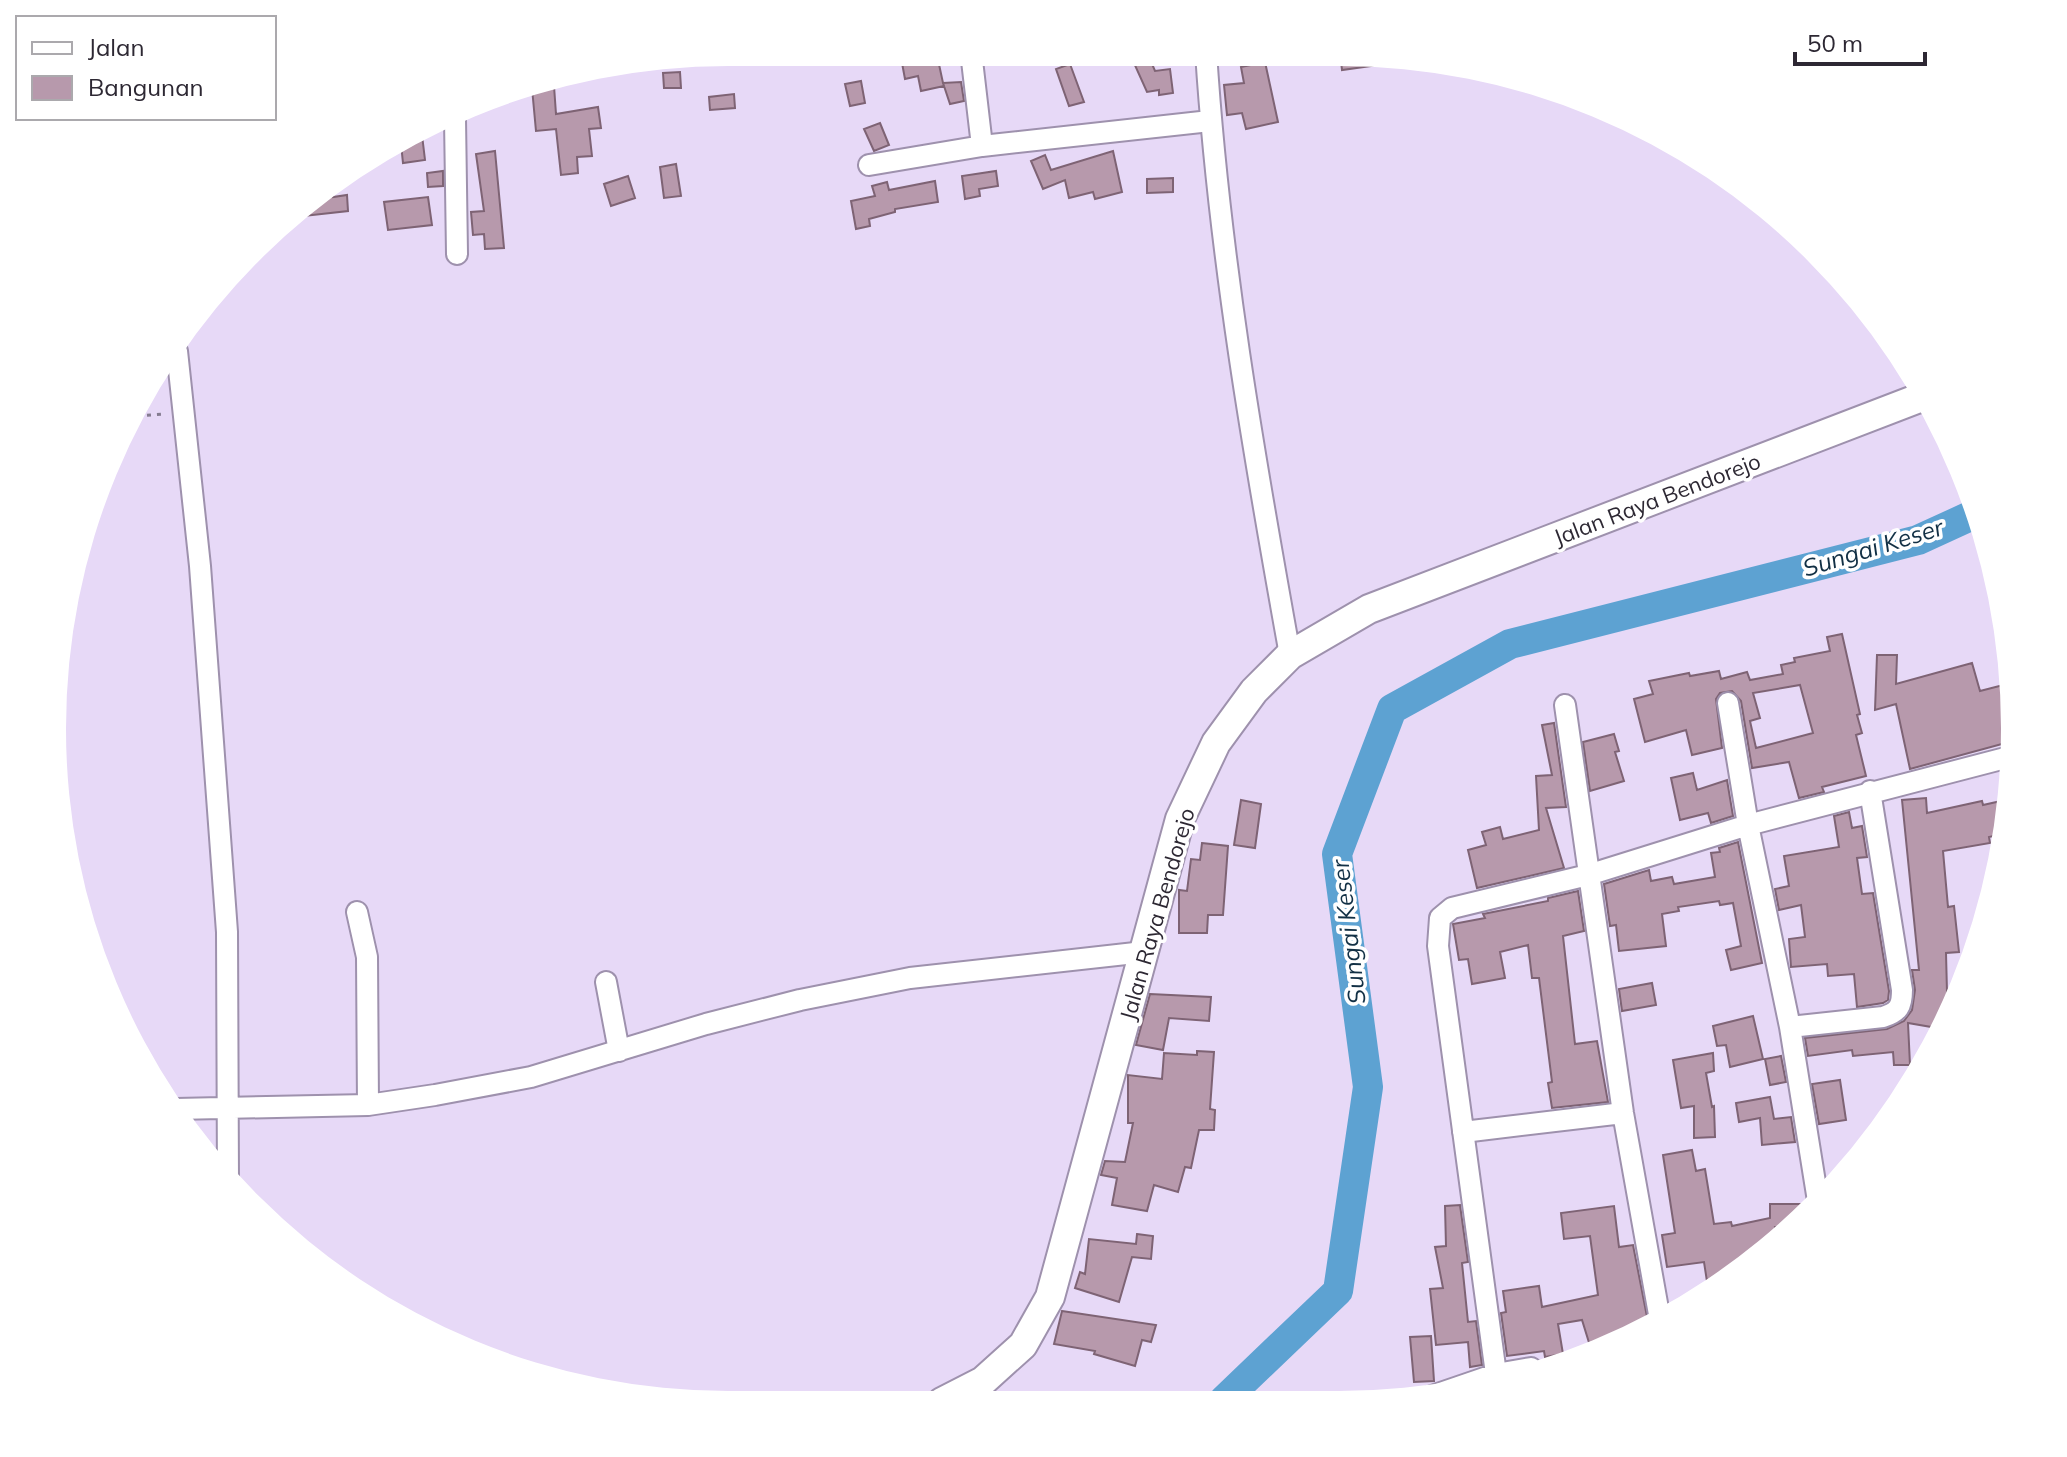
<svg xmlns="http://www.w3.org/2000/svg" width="2067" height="1457" viewBox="0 0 2067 1457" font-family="Mulish,sans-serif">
<rect width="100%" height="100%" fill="#e7d9f7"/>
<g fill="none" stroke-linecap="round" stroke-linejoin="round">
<path stroke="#5da2d2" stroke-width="30" d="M1224 1400 1338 1291 1368 1087 1337 854 1392 709 1510 644 1918 540 1979 512"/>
</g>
<path fill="#b799ac" stroke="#7e6374" stroke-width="2" fill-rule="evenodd" d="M1129 52H1147L1155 71 1170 69 1173 93 1159 95V90L1147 92Z
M1340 52 1393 57V63L1342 70Z
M937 55 943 83 961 82 964 101 950 104 943 83 944 86 921 91 918 76 905 79 902 63Z
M1265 62 1278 122 1246 129 1242 113 1227 115 1224 85 1244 83 1241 67Z
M1070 64 1084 102 1069 106 1056 69Z
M680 72 681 88H664L663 73Z
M861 81 865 103 850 106 845 84Z
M554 86 556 114 598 107 601 128 589 129 592 156 577 157 578 173 561 175 556 129 536 131 532 88Z
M734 94 735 108 710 110 709 97Z
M880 123 889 145 874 151 864 129Z
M422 135 425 160 403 163 401 144Z
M495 151 504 248 485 249 484 234 473 235 471 212 484 211 476 154Z
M1113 151 1122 192 1095 199 1093 192 1069 198 1065 180 1043 189 1031 161 1045 155 1051 170Z
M676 164 681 196 664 198 660 167Z
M443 171V186L428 187 427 173Z
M996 171 998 186 979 189 980 196 965 199 962 176Z
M628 176 635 198 611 206 604 184Z
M1173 178V192L1147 193V179Z
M935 181 938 202 895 209V212L869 219 870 226 856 229 851 201 875 196 872 186 887 182 889 190Z
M331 185 333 197 347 195 348 211 295 217Z
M428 197 432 225 388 230 384 202Z
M1842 634 1860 714 1857 715 1862 733 1856 735 1866 776 1822 787 1824 792 1799 798 1789 762 1752 768 1741 701 1732 691 1720 693 1716 699 1722 748 1692 755 1686 730 1645 742 1634 699 1653 694 1649 681 1689 673 1690 676 1719 671 1721 679 1747 672 1750 680 1783 674 1781 665 1795 662 1794 658 1830 651 1827 637ZM1800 685 1813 733 1756 748 1750 721 1760 718 1753 693Z
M1877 655H1897L1896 684 1972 663 1980 691 2011 683 2013 741 1910 769 1896 704 1875 710Z
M1554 723 1566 807 1546 808 1564 868 1477 888 1468 850 1486 845 1482 832 1500 827 1503 839 1539 830 1536 776 1552 775 1542 725Z
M1614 734 1619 751 1615 752 1624 781 1590 791 1583 742Z
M1693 773 1697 790 1727 780 1733 816 1711 823 1708 813 1680 820 1671 778Z
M1926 798 1927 813 1982 801 1983 805 2001 801 2005 822 2003 834 1989 837 1990 843 1943 851 1948 907 1954 906 1959 952 1946 953 1947 992H1953V1005H1947L1943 1029 1908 1023 1910 1065H1894L1893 1052 1853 1056 1852 1050 1808 1056 1805 1038 1887 1029 1904 1021 1912 1010 1915 990 1912 970H1919L1902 800Z
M1241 800 1261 804 1255 848 1234 845Z
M1849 812 1852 828 1862 826 1867 857 1857 858 1862 894 1873 893 1889 991 1888 1000 1883 1003 1857 1007 1854 974 1828 976 1827 964 1791 967 1789 939 1805 937 1801 905 1779 910 1775 889 1789 886 1784 856 1839 847 1834 816Z
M1738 842 1762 963 1731 970 1726 950 1741 946 1733 903 1720 905 1719 901 1678 907 1679 911 1662 914 1666 946 1619 951 1616 925 1610 926 1604 884 1649 870 1651 881 1672 877 1674 884 1715 877 1711 853 1720 852 1719 848Z
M1202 843 1228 846 1223 915H1208L1207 933H1179V890L1187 891 1191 859 1200 860Z
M1578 891 1584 931 1563 936 1575 1044 1597 1041 1608 1102 1552 1108 1548 1083 1552 1082 1539 978H1532L1528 945 1500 952 1505 978 1472 984 1468 959 1459 960 1453 924 1485 918 1483 914 1548 901V898Z
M1652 983 1656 1005 1622 1011 1619 989Z
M1150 994 1211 997 1209 1021 1169 1018 1163 1050 1136 1045Z
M1753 1016 1763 1059 1730 1067 1726 1045 1717 1046 1713 1026Z
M1197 1051 1214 1052 1210 1109 1215 1110 1214 1130H1199L1191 1168 1185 1167 1178 1192 1154 1185 1147 1211 1112 1205 1117 1178 1101 1175 1105 1161 1125 1162 1133 1123H1128V1075L1162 1079 1164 1053 1197 1055Z
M1713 1053 1714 1071 1706 1073 1712 1107 1714 1106 1715 1137 1694 1138V1106L1681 1108 1673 1060Z
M1781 1056 1786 1082 1770 1085 1765 1059Z
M1840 1080 1846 1120 1819 1124 1812 1084Z
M1770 1097 1774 1119 1791 1117 1795 1142 1762 1145 1760 1118 1739 1122 1736 1103Z
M1692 1150 1696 1171 1705 1169 1714 1224 1731 1222 1732 1226 1770 1218V1204H1806L1810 1210 1794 1227H1775L1777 1242 1708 1288 1704 1262 1667 1267 1662 1235 1675 1233 1663 1155Z
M1460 1205 1468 1262 1462 1263 1468 1322 1476 1321 1482 1365 1470 1367 1468 1342 1436 1345 1430 1289 1443 1288 1435 1247 1446 1246 1445 1206Z
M1614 1206 1619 1247 1633 1245 1649 1327 1637 1335 1591 1349 1582 1320 1558 1324 1563 1354 1545 1357 1544 1351 1507 1356 1501 1313 1506 1312 1503 1291 1539 1286 1542 1307 1598 1295 1590 1236 1564 1239 1561 1213Z
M1137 1234 1153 1236 1151 1259 1132 1257 1119 1302 1075 1288 1080 1272 1085 1274 1089 1239 1136 1244Z
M1062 1311 1156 1325 1151 1342 1142 1340 1135 1366 1094 1354 1095 1351 1054 1344Z
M1431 1336 1434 1381 1414 1382 1410 1337Z"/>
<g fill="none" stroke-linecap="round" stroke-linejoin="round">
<g stroke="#9e91ad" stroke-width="24">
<path id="street" d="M971 52 982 146
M1206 52C1219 255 1254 456 1290 655
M455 119 457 254
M869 165 982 146 1210 121
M177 351 200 566 227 932 228 1182
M1728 703 1748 825 1790 1027 1818 1201
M1565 705 1623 1113 1660 1320
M357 912 367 957 368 1105
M606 982 619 1051
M1790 1027 1883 1017C1899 1012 1902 1006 1902 990L1870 791
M176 1109 368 1105 435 1095 531 1077 706 1024 800 1000 910 978 1144 952
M1463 1132 1623 1113
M1496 1374 1438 946 1440 918 1452 908 1588 875 1748 825 2013 756
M1423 1399 1496 1374 1531 1368"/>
</g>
<g stroke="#9e91ad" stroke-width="32">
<path id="secondary" d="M942 1402 983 1381 1023 1345 1050 1297 1180 819 1216 743 1254 691 1290 655 1369 609 1927 395"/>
</g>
<path stroke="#857c90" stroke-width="3" stroke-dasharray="4 6" stroke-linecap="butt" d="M137 416 165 414"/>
<use href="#street" stroke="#fff" stroke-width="20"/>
<use href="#secondary" stroke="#fff" stroke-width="28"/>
</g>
<g text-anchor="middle" stroke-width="7" stroke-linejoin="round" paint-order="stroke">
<g font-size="22" fill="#2d2833" stroke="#fff">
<text transform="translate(1657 499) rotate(-21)" y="8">Jalan Raya Bendorejo</text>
<text transform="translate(1157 914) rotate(-74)" y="8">Jalan Raya Bendorejo</text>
</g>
<g font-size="24" font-style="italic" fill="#123045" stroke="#fff">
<text transform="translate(1873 548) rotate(-17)" y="8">Sungai Keser</text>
<text transform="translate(1349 932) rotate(-97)" y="8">Sungai Keser</text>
</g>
</g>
<path d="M0 0H2067V1457H0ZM728 66H1339A662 662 0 0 1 2001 728V729A662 662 0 0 1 1339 1391H728A662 662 0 0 1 66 729V728A662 662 0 0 1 728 66Z" fill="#fff" fill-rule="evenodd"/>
<rect x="16" y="16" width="260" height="104" fill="#ffffff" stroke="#aba9ad" stroke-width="2"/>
<rect x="32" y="42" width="40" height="12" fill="#ffffff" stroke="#aba9ad" stroke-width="2"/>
<text x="88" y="56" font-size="24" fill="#2d2833">Jalan</text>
<rect x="32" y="76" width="40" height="24" fill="#b799ac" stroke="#aba9ad" stroke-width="2"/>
<text x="88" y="96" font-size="24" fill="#2d2833">Bangunan</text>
<path d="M1795 52v12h130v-12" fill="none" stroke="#2d2833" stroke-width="4"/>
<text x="1807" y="52" font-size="24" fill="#2d2833" stroke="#ffffff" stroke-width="6" paint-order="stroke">50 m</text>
</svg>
